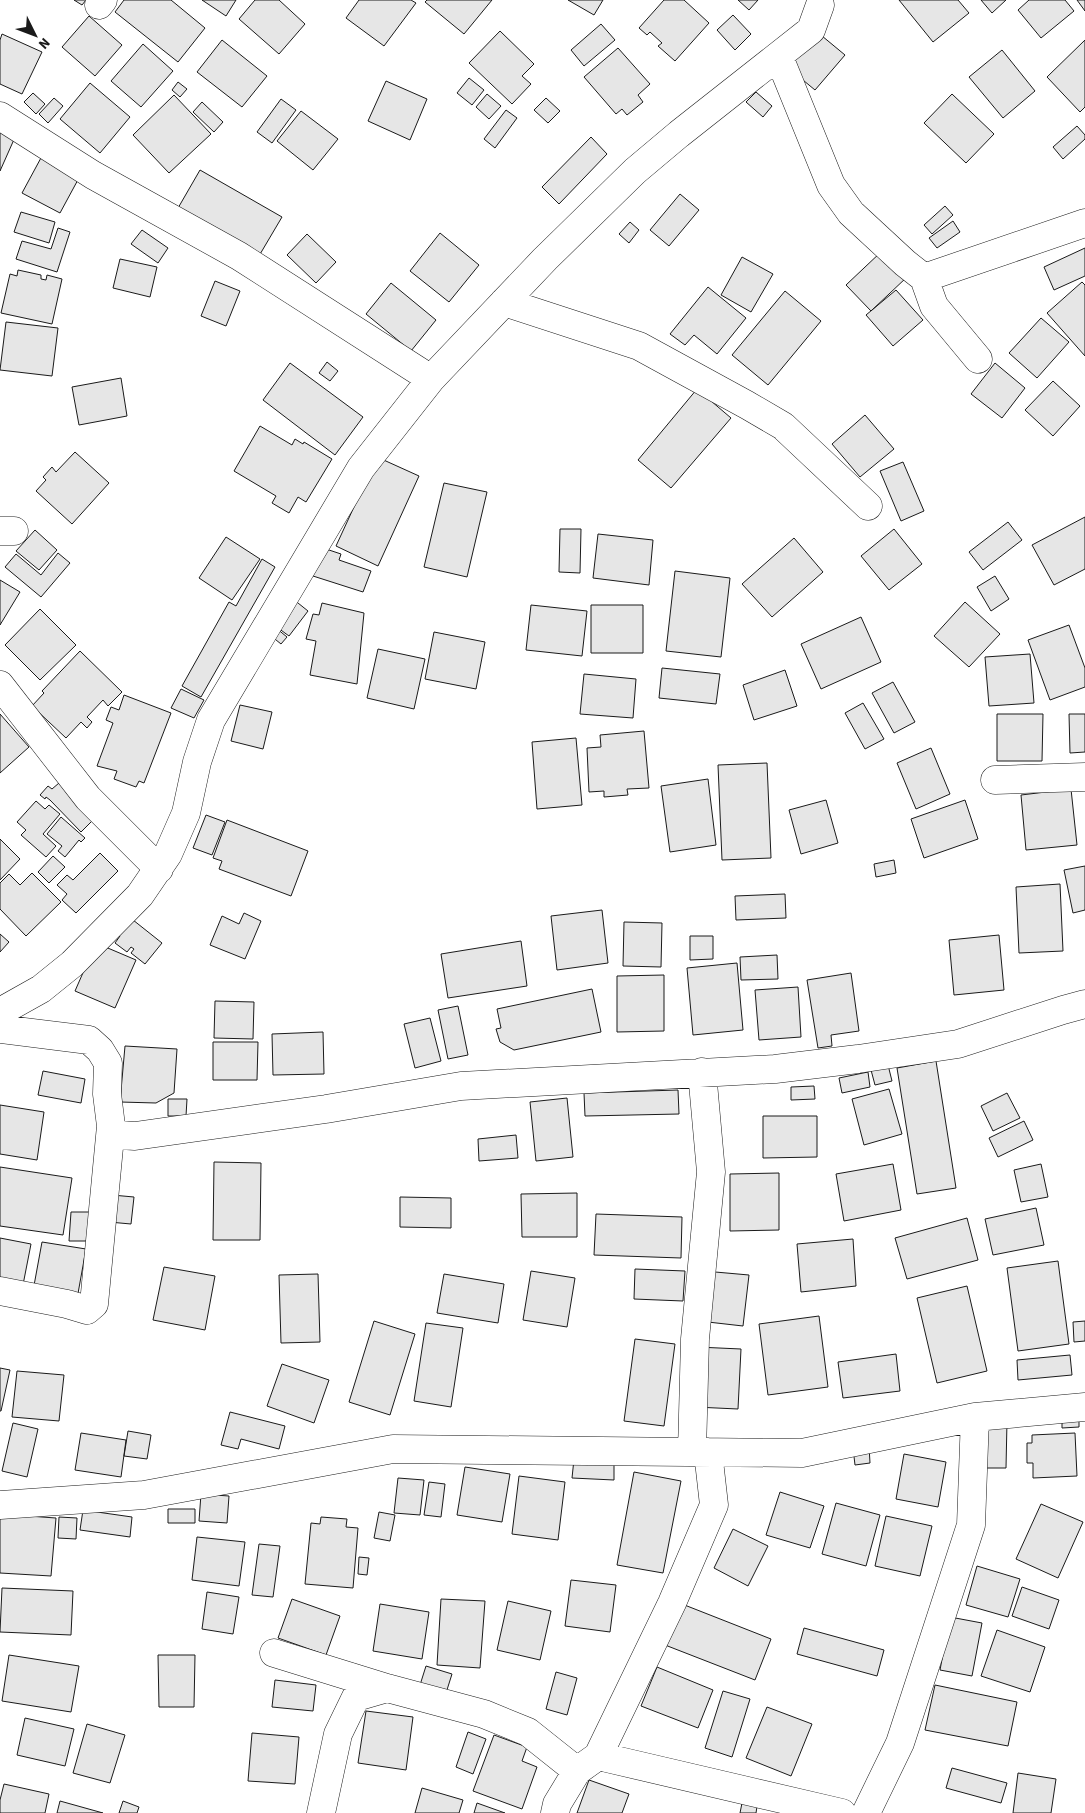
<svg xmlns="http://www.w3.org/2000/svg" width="1085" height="1813" viewBox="0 0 1085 1813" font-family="'Source Sans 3',sans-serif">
<rect width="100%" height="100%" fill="#fff"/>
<path fill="#e6e6e6" stroke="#1a1a1a" d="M74 0H86L82 5Z
M124 0H171L205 28 178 62 115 12Z
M202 0H236L226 16Z
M255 0H279L305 24 279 54 239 19Z
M359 0H411L416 3 384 46 346 18Z
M427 0H492L464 34 425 2Z
M568 0H603L594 15Z
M664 0H684L709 23 675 61 658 46 662 43 650 32 647 35 639 28Z
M738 0H758L749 10Z
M899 0H958L969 13 933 42Z
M981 0H1006L992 13Z
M1029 0H1065L1074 11 1041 38 1018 10Z
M1077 0H1085V11Z
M733 15 751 34 735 50 717 30Z
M89 16 122 45 95 76 62 47Z
M601 24 615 40 584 66 571 50Z
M500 31 534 64 522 76 531 84 512 104 469 63Z
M816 31 845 55 815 90 786 66Z
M2 34 42 52 22 94 0 84V40Z
M222 40 267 76 242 107 197 72Z
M1085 40V107L1080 112 1047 77Z
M143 44 173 71 141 107 111 81Z
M618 48 650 84 638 95 643 102 627 115 622 109 616 114 584 77Z
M1002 50 1035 91 1003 118 969 77Z
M469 78 484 90 472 105 457 93Z
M386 81 427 99 410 140 368 121Z
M178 82 187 89 180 97 172 90Z
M90 83 130 117 100 153 60 119Z
M756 92 772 106 763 117 746 102Z
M33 93 45 104 36 114 24 102Z
M487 94 501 106 489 119 476 107Z
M952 94 994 134 966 163 924 123Z
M174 95 211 134 169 173 133 135Z
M54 98 63 106 48 123 39 114Z
M546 98 560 111 548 123 534 110Z
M281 99 296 110 272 143 257 132Z
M202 102 223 122 214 132 193 112Z
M506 110 517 118 495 148 484 139Z
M301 111 338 139 313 170 277 141Z
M1077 126 1085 135V139L1063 159 1053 147Z
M0 128 16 135 0 171Z
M591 137 607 154 559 204 542 187Z
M42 156 80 176 60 213 22 193Z
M200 170 282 217 256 261 174 215Z
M680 194 699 210 669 246 650 230Z
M945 206 953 215 932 234 924 225Z
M21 212 55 222 49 243 14 232Z
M953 221 960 232 937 248 929 238Z
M630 222 639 230 629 243 619 234Z
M58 228 70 232 57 272 16 259 22 241 51 249Z
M142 230 168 248 158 263 131 244Z
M440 233 479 265 449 302 410 271Z
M307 234 336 262 316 283 287 255Z
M1085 248V276L1054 290 1044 267Z
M882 251 907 277 871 311 846 285Z
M742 257 773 274 751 312 721 295Z
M120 259 157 267 150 297 113 288Z
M18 270 41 275V279L46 280 47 275 62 279 52 324 1 313 10 274 17 276Z
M215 281 240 291 226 326 201 316Z
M1082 282 1085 285V356L1047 313Z
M391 283 436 320 411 351 366 314Z
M708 287 746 318 717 354 694 335 685 345 670 334Z
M896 290 923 320 893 346 866 315Z
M785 291 821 321 768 385 732 355Z
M1041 318 1069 342 1037 378 1009 353Z
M6 322 58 328 52 376 0 370Z
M327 362 338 371 330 381 319 373Z
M290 363 363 417 335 455 263 400Z
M995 363 1025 388 1002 418 971 394Z
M121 378 127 416 79 425 72 387Z
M1053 381 1080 406 1053 436 1025 410Z
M697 389 731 418 671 488 638 460Z
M865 415 894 449 860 477 832 444Z
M260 426 292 445 295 439 303 444 304 442 332 459 306 502 298 497 289 513 272 503 276 496 234 471Z
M75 452 109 483 72 524 36 491 46 480 43 477 52 467 56 472Z
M377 457 419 476 378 566 336 546Z
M903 462 924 511 901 521 880 471Z
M444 483 487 492 467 577 424 567Z
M1085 517V569L1054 585 1032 545Z
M1008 522 1022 540 983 570 969 552Z
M560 529H581L580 573 559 572Z
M894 529 922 564 889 590 861 556Z
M35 530 57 550 39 570 16 551Z
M598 534 653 540 649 585 593 578Z
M226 537 260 559 232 600 199 578Z
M794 538 823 572 772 617 742 584Z
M323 548 341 554 339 560 371 571 363 592 313 576Z
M58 553 70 563 41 597 5 567 16 554 41 575Z
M262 559 275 567 201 697 182 686 229 602 236 606Z
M675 571 730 578 721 657 666 651Z
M995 576 1009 599 991 611 977 587Z
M0 580 20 592 0 625Z
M293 599 308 611 289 636 274 625Z
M965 602 1000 634 969 667 934 636Z
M322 603 364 613 357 684 310 675 316 641 306 639 313 614 319 615Z
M531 605 587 611 582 656 526 650Z
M591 605H643V653H591Z
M40 609 76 645 40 680 5 645Z
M861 617 881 662 821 689 801 644Z
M1069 625 1085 668V687L1050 700 1028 640Z
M276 628 287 637 281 644 270 635Z
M434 632 485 642 476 689 425 679Z
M378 649 425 659 414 709 367 698Z
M80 651 122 692 108 706 103 700 87 717 92 722 87 728 81 722 66 738 32 706 44 693 42 691Z
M1030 654 1034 703 989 706 985 657Z
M662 668 720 674 716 704 659 698Z
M785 670 797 706 754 720 743 685Z
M584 674 636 679 633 718 580 714Z
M893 682 915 722 894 733 872 693Z
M181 689 204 700 194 718 171 708Z
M124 695 171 713 144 783 139 781 136 787 114 779 117 771 97 766 113 723 106 720 111 707 119 710Z
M863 703 884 739 865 749 845 713Z
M240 705 272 712 263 749 231 741Z
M0 714 29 747 0 773Z
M997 714H1043L1042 761H997Z
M1069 714H1085V752L1070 753Z
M644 731 649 788 627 789 628 795 604 797V791L589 792 587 748 601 747 600 735Z
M576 738 582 805 537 809 532 742Z
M931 748 950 794 916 809 897 763Z
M767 763 771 858 722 860 718 765Z
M708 779 716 845 670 852 661 786Z
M59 783 94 819 81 832 50 800 46 797 45 799 40 795 48 786 52 789Z
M1071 789 1077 845 1026 850 1021 795Z
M826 800 838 843 801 854 789 810Z
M965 800 978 839 924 858 911 819Z
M36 801 45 809 49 805 60 814 43 834 56 846 46 857 21 835 26 830 17 822Z
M206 815 225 822 212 855 193 848Z
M61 817 85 838 81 842 79 840 65 857 58 851 62 846 47 834Z
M227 820 308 851 291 896 219 869 222 861 213 858Z
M0 839 20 859 0 880Z
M100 853 118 871 76 913 62 900 67 894 57 885 67 875 73 880Z
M53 856 65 867 49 883 38 872Z
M894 860 896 873 876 877 874 864Z
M1085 866V910L1073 913 1064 870Z
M32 873 61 902 26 936 0 909V883L9 874 20 885Z
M1060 884 1063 951 1019 953 1016 887Z
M785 894 786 918 736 920 735 896Z
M602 910 608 963 557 970 551 916Z
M244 913 261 921 245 959 210 945 222 916 239 924Z
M128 916 162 943 145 964 131 953 134 949 131 947 127 952 115 943 120 936 115 933Z
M624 922 662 923 661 967 623 966Z
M0 934 9 942 0 952Z
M999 935 1004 990 954 995 949 940Z
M690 936H713V959L690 960Z
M521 941 527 986 448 998 441 954Z
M96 943 136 960 115 1008 75 991Z
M777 955 778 979 741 980 740 957Z
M737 963 743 1030 693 1035 687 968Z
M851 973 859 1031 831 1035 832 1046 818 1048 807 980Z
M664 975V1031L617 1032V976Z
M798 987 801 1037 759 1040 755 990Z
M592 989 601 1032 514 1050 500 1042 496 1029 501 1028 497 1009Z
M215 1001 254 1002 253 1039 214 1038Z
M458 1006 468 1055 448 1059 438 1010Z
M430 1018 441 1061 415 1068 404 1024Z
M323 1032 324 1074 273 1075 272 1034Z
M213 1042H258L257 1080H213Z
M125 1046 177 1049 174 1093 156 1103 120 1102Z
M936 1061 956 1188 917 1194 897 1068Z
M888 1065 892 1081 875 1085 871 1070Z
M43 1071 85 1079 81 1103 38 1095Z
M868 1072 870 1087 842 1093 839 1078Z
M814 1086 815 1099 791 1100V1087Z
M889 1089 902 1134 864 1145 852 1099Z
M678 1090 679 1114 585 1116 584 1093Z
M1007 1093 1020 1118 993 1131 981 1106Z
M567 1098 573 1157 536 1161 530 1102Z
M168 1099H187L186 1116H168Z
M0 1105 44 1112 37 1160 0 1154Z
M763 1116H817V1157L763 1158Z
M1024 1121 1033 1140 998 1157 989 1138Z
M516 1135 518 1158 479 1161 478 1139Z
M214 1162 261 1163 260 1240H213Z
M893 1164 901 1210 844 1221 836 1174Z
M1041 1164 1048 1197 1021 1202 1014 1170Z
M0 1167 72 1178 63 1235 0 1226Z
M779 1173V1230L730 1231V1174Z
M577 1193V1237H522L521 1194Z
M112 1195 134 1197 131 1224 109 1222Z
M400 1197 451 1198V1228L400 1227Z
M1036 1208 1044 1245 993 1255 985 1219Z
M71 1212H91L90 1241H69Z
M596 1214 682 1217 681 1258 594 1255Z
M967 1218 978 1260 907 1279 895 1238Z
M0 1238 31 1244 22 1290 0 1286Z
M853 1239 856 1286 801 1292 797 1244Z
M42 1242 86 1249 77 1299 33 1291Z
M1058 1261 1069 1344 1018 1351 1007 1268Z
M164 1267 215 1276 205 1330 153 1320Z
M635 1269 685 1271 683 1301 634 1299Z
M531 1271 575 1278 567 1327 523 1320Z
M704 1271 749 1275 743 1326 699 1321Z
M318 1274 320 1342 281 1343 279 1275Z
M444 1274 504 1284 498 1323 437 1313Z
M967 1286 987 1371 937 1383 917 1298Z
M819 1316 828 1387 768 1395 759 1324Z
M374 1321 415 1334 390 1415 349 1402Z
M1085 1321V1341L1074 1342 1073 1322Z
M426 1323 463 1328 451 1407 414 1401Z
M635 1339 675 1344 664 1426 624 1421Z
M697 1347 741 1349 738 1409 695 1407Z
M896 1354 900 1391 843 1398 838 1362Z
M1070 1355 1072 1375 1018 1380 1017 1360Z
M282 1364 329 1380 314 1423 267 1406Z
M0 1368 10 1370 1 1411H0Z
M17 1371 64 1375 59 1421 12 1417Z
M230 1412 285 1426 279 1449 241 1439 238 1449 221 1445Z
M1062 1413H1079V1427L1062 1428Z
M977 1421H1007L1006 1468H977Z
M13 1423 38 1429 27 1477 2 1471Z
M128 1431 151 1435 147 1459 124 1456Z
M81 1433 126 1440 121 1477 75 1470Z
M1075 1433 1077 1476 1033 1478V1463H1027V1443H1032V1435Z
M869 1446 870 1463 855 1465 853 1448Z
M904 1454 946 1462 938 1507 896 1499Z
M574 1459 614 1461V1480L572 1478Z
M465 1467 510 1474 502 1522 457 1515Z
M634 1472 681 1481 663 1573 617 1565Z
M519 1476 565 1482 558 1540 512 1534Z
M398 1478 424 1480 420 1515 394 1513Z
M429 1482 445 1484 441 1517 424 1515Z
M780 1492 824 1506 810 1548 766 1535Z
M201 1494 229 1496 227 1523 199 1521Z
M836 1503 880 1515 866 1566 822 1554Z
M1041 1504 1083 1522 1058 1578 1016 1559Z
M168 1509H195V1523H168Z
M83 1510 132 1517 130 1537 80 1530Z
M379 1512 395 1515 390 1541 374 1538Z
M0 1514 56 1518 51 1576 0 1573Z
M886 1516 932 1526 920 1576 875 1566Z
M59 1517 77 1518 76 1539 58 1538Z
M321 1517 347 1519 346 1527 358 1528 353 1588 305 1584 311 1523 320 1524Z
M733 1529 768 1546 748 1586 714 1568Z
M197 1537 245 1542 239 1586 192 1580Z
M259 1544 280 1546 273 1597 252 1595Z
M359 1557 369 1558 367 1575 358 1574Z
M977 1566 1020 1579 1008 1617 966 1605Z
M571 1580 616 1585 610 1632 565 1626Z
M1022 1587 1059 1600 1049 1629 1012 1616Z
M2 1588 73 1591 71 1635 0 1632Z
M207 1592 239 1597 233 1634 202 1629Z
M292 1599 340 1616 326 1655 278 1638Z
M441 1599 485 1601 480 1668 437 1665Z
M508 1601 551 1611 540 1660 497 1650Z
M380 1604 429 1612 422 1659 373 1651Z
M682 1604 771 1639 755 1680 665 1645Z
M950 1617 982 1623 972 1676 940 1670Z
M804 1628 884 1650 877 1676 797 1654Z
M997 1630 1045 1647 1030 1692 981 1676Z
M9 1655 79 1666 71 1712 2 1701Z
M158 1655H195L194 1707H159Z
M426 1666 452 1674 446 1693 420 1685Z
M657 1667 713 1690 698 1728 641 1706Z
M556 1672 577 1678 567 1715 546 1709Z
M275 1680 316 1685 313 1711 272 1707Z
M935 1685 1017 1702 1008 1746 925 1730Z
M723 1691 750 1699 732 1757 705 1748Z
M767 1707 812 1724 791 1776 746 1758Z
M366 1711 413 1717 406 1770 358 1763Z
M25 1718 74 1729 65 1766 17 1755Z
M87 1724 125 1735 110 1783 73 1773Z
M468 1732 486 1739 473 1774 456 1767Z
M252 1733 299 1737 295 1784 248 1781Z
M494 1735 527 1747 522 1761 537 1767 522 1809 473 1791Z
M952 1768 1007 1783 1001 1803 946 1788Z
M1018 1773 1056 1779 1051 1813H1013Z
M589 1780 629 1794 622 1813H577Z
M4 1784 49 1794 45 1813H0V1800Z
M422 1788 463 1800 459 1813H415Z
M743 1798 758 1800 756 1813H740Z
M60 1801 103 1813H57Z
M123 1801 139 1807 137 1813H119Z
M477 1803 505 1813H474Z"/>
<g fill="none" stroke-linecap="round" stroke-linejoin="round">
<g stroke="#1a1a1a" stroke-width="29">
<path id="minor" d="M99 5 103 0
M779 57 831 185 851 213 905 263 924 278 934 306 978 359
M0 116 93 175 239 256 431 379
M924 278 1085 223
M504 302 639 346 747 405 783 426 868 506
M0 531H14
M0 685 88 798 159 869
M995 780 1085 777
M0 1012 41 989 72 964 140 895 168 854 186 813 197 762 211 720 361 468 431 379 545 259 635 171 679 134 811 30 820 5
M0 1029 89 1040 100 1050 108 1063 107 1094 111 1126 115 1132 120 1135 135 1136 326 1109 461 1086 775 1069 858 1059 958 1044 1063 1010 1085 1004
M0 1291 67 1304 87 1310 94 1304 111 1126
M692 1452 695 1339 711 1172 702 1072
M0 1505 144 1495 393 1449 802 1453 975 1417 1085 1407
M274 1653 387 1688
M598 1756 842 1813
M321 1813 338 1734 356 1697 387 1688 484 1714 528 1732 577 1771
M555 1813 557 1804 577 1771 598 1756 672 1603 714 1505 708 1452
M866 1813 900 1743 971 1525 975 1417"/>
</g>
<use href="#minor" stroke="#fff" stroke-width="28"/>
</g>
<g transform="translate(35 35) rotate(132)" stroke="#ffffff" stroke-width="4" paint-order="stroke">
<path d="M0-4L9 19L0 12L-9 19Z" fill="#1a1a1a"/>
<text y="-8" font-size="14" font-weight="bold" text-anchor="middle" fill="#1a1a1a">N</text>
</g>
</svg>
